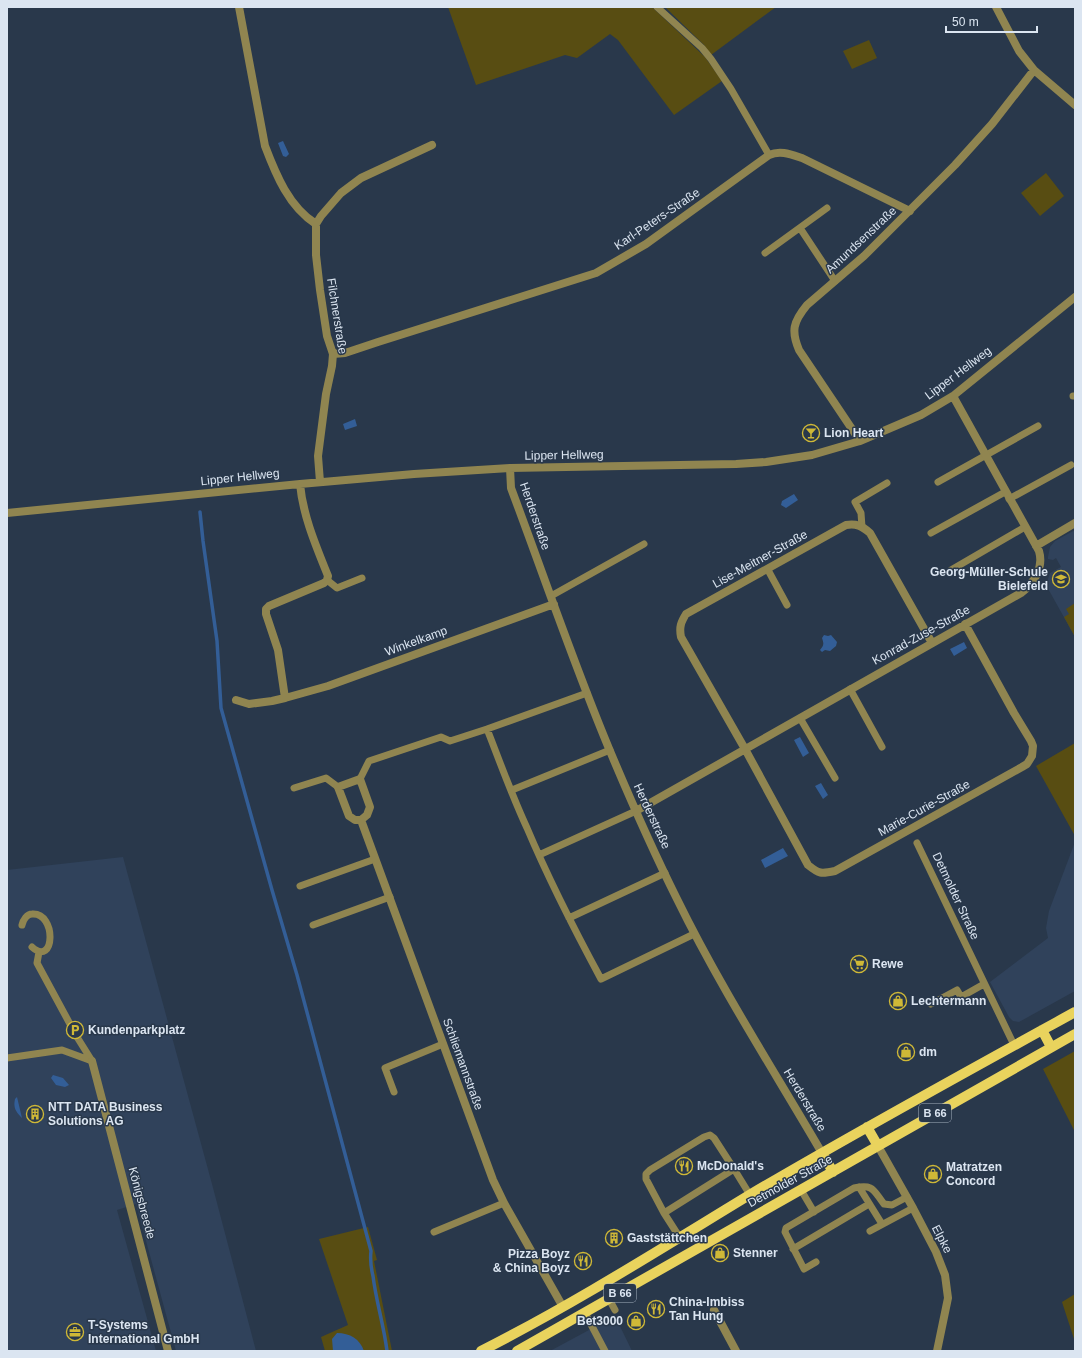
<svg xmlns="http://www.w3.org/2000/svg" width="1082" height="1358" viewBox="0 0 1082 1358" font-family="Helvetica,sans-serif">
<rect width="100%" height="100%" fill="#29384b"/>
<path fill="#30425b" d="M1075 530V637L1046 585 1050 573 1061 567 1056 558 1053 560 1048 559V557L1050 547 1055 541Z
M1075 842V991L1019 1022 1013 1021 1009 1017 990 982 1048 938 1046 928 1049 911Z
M123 857 212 1184 256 1351H176L136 1204 117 1210 156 1351H7V870Z
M615 1316 632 1351H550Z"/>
<path fill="#584d12" d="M448 7H652L705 57 722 81 674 115 618 40 610 34 577 58 565 55 476 85Z
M665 7H776L711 55 704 45Z
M869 40 877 58 852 69 843 51Z
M1046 173 1064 196 1040 216 1021 193Z
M1075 603V637L1064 617 1069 614 1066 609Z
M1075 743V836L1036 766Z
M1075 1051V1132L1043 1069Z
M368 1227 377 1260 374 1261 392 1351H325L321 1337 348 1325 319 1239Z
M1075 1294V1342L1062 1302Z"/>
<path fill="#335e97" d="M283 141 289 154 286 157 283 156 278 143Z
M355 419 357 426 345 430 343 424Z
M794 494 798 500 786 508 781 505 782 501Z
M824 635 828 636 831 635 837 642 836 646 830 651 825 650 822 652 820 650C824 645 824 644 822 638Z
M964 642 967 648 954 656 950 649Z
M800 737 809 753 803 757 794 740Z
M821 783 828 795 823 799 815 786Z
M783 848 788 856 765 868 761 860Z
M53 1075 63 1078 69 1085 65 1087 56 1085 51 1078Z
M17 1097 22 1118C16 1112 13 1108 15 1099Z
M337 1333C350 1333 360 1339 364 1351H333L332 1339Z"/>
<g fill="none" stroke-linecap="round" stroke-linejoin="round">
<path stroke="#335e97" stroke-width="3.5" d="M200 512 203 541 217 641 221 708 272 890 297 975 371 1251C370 1260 371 1268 373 1276 376 1301 384 1326 387 1351"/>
<path stroke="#908550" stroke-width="7" d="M657 7 702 48 711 59 731 89 769 155
M800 228 835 281
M765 253 827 208
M1073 396H1075
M938 482 1038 426
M1009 499 1071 465
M862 527 861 513 855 502 887 483
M931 533 1005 492
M768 570 787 605
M951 570 1025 527
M327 580 337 588 362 578
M551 596 644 544
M850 689 882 747
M800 718 835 778
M487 729 587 693
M360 779 369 761 441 737 450 741 487 729C500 762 512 796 527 828 549 880 574 929 601 979L694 934
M294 788 326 778 338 787
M512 790 610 750
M917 843 1014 1045
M539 855 636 811
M300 886 375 859
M569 918 665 873
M22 925C23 920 27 914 32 914 57 912 55 968 32 947
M313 925 390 897
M39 952 37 963 77 1037 92 1061
M931 1004 957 990 961 997 984 984
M7 1058 62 1050 92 1061
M394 1092 385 1068 443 1044
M859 1187 882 1224
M801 1190 814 1212
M664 1213 646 1179V1174L650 1170 704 1137 710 1135 714 1138 734 1169
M870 1231 913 1208
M434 1232 504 1203
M680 1238 664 1213 734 1169 750 1195
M793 1249 869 1204
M816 1262 804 1269 785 1232 786 1228 854 1188C874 1184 873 1190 884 1204L892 1205 907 1197
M609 1299 615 1310
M585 1313 605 1351"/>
<path stroke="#908550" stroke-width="8" d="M239 7 265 146C276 175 289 207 316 224
M996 7 1019 51 1034 70 1075 105
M333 354 345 353 378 342 596 273 646 244 769 155C780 150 790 154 802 158L910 211
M860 441 799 350C791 331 793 322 807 305L864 256 955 165 992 124 1034 70
M510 468 511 488C544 576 574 665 610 751 631 801 653 851 677 899 720 987 773 1069 822 1153
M320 482 318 456 326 394 332 366 333 354 327 336 320 290 316 255V224L321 216 341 193 361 178 432 145
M300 484C303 516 316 546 328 576L327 580 324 583 269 606 266 609V614L278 650 285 698 328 686 554 604
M7 513 300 484 414 474 510 468 736 464 766 462 812 455 860 441 921 415 953 396 1075 297
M1036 546 1075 523
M932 643 870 533C862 526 856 523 846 525L686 614C681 622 679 627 681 637L745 749 808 865C819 874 821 874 835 871L1022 767 1027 764 1032 756 1033 746 1031 741 1014 713 965 624
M236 700 249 704 272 701 285 698
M636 811 1021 593C1034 583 1044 568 1039 551L953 396
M361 820 367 815 370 807 360 779 338 787 349 816 355 820H361L493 1180 504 1203 563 1307
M92 1061 168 1351
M878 1146 913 1208 936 1252 945 1275 948 1298 937 1351
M714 1310 736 1351"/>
<path stroke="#e9d35d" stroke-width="10" d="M1042 1030 1051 1047
M867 1127 878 1146
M822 1153 833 1172
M481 1351C574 1304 662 1248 751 1194 858 1131 966 1072 1075 1012
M517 1351 1075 1034"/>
</g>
<defs>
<g id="bar-ring" transform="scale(0.9)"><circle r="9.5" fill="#29384b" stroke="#cfb837" stroke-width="1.5"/><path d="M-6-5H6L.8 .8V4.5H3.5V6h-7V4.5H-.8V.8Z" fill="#cfb837"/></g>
<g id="school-ring" transform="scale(0.9)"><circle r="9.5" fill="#29384b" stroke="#cfb837" stroke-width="1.5"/><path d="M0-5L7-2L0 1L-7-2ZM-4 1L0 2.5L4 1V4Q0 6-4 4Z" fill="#cfb837"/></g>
<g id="supermarket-ring" transform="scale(0.9)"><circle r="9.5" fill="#29384b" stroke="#cfb837" stroke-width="1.5"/><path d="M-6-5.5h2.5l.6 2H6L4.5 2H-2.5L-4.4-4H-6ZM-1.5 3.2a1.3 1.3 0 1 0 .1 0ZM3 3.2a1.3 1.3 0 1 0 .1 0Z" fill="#cfb837"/></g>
<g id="shop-ring" transform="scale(0.9)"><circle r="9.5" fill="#29384b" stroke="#cfb837" stroke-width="1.5"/><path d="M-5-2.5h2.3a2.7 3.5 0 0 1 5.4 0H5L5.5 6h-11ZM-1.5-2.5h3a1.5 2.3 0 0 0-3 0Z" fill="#cfb837"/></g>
<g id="parking-ring" transform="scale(0.9)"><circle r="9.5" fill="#29384b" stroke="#cfb837" stroke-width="1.5"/><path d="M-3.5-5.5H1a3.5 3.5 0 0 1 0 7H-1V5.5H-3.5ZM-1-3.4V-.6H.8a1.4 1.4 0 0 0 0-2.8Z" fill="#cfb837"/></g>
<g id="building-ring" transform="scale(0.9)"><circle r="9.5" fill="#29384b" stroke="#cfb837" stroke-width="1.5"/><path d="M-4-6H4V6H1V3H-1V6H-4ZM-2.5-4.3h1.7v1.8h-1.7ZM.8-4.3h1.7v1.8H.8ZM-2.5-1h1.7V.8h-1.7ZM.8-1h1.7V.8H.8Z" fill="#cfb837"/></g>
<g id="restaurant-ring" transform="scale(0.9)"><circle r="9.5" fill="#29384b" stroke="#cfb837" stroke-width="1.5"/><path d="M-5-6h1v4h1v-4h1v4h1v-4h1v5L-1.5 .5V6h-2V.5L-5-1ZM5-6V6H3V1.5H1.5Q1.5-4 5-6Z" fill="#cfb837"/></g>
<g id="office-ring" transform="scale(0.9)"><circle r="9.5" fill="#29384b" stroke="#cfb837" stroke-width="1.5"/><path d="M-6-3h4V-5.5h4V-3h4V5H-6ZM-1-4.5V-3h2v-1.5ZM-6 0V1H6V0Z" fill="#cfb837"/></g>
</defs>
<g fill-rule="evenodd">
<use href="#bar-ring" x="811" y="433"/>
<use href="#school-ring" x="1061" y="579"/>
<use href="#supermarket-ring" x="859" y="964"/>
<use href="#shop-ring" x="898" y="1001"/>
<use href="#parking-ring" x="75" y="1030"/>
<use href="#shop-ring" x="906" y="1052"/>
<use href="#building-ring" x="35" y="1114"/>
<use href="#restaurant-ring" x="684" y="1166"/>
<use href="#shop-ring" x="933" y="1174"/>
<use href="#building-ring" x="614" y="1238"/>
<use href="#shop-ring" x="720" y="1253"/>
<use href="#restaurant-ring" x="583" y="1261"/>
<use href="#restaurant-ring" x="656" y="1309"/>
<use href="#shop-ring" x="636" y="1321"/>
<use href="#office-ring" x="75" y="1332"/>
</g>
<g text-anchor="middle" stroke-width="3" stroke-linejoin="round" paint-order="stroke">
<g fill="#29384b" stroke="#a6b1bf" stroke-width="1">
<rect x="919" y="1104" width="32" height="18" rx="3"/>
<rect x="604" y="1284" width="32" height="18" rx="3"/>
</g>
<g font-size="11" font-weight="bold" fill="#dbe5f1">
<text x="935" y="1117">B 66</text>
<text x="620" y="1297">B 66</text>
</g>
<g font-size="12" fill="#dbe5f1" stroke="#29384b">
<text transform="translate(657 219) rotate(-34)" y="4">Karl-Peters-Straße</text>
<text transform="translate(861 240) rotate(-43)" y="4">Amundsenstraße</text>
<text transform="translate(337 316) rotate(81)" y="4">Filchnerstraße</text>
<text transform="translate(958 373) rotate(-37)" y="4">Lipper Hellweg</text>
<text transform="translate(564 455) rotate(-1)" y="4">Lipper Hellweg</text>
<text transform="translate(240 477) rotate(-6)" y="4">Lipper Hellweg</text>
<text transform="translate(535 516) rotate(71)" y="4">Herderstraße</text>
<text transform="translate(760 559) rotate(-29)" y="4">Lise-Meitner-Straße</text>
<text transform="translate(921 635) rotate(-29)" y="4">Konrad-Zuse-Straße</text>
<text transform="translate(416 641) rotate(-20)" y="4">Winkelkamp</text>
<text transform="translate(924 808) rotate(-29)" y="4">Marie-Curie-Straße</text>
<text transform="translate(652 816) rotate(65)" y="4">Herderstraße</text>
<text transform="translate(956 896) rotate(65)" y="4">Detmolder Straße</text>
<text transform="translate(463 1064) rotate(70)" y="4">Schliemannstraße</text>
<text transform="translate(805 1100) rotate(59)" y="4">Herderstraße</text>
<text transform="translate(790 1181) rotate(-29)" y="4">Detmolder Straße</text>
<text transform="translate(142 1203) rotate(75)" y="4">Königsbreede</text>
<text transform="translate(942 1239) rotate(63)" y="4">Elpke</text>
</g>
<g font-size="12" font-weight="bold" fill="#dbe5f1" stroke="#29384b" text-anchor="start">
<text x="824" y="437">Lion Heart</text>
<text x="1048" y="576" text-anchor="end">Georg-Müller-Schule<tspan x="1048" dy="14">Bielefeld</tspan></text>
<text x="872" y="968">Rewe</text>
<text x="911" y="1005">Lechtermann</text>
<text x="88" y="1034">Kundenparkplatz</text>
<text x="919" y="1056">dm</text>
<text x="48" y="1111">NTT DATA Business<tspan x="48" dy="14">Solutions AG</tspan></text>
<text x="697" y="1170">McDonald's</text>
<text x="946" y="1171">Matratzen<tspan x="946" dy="14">Concord</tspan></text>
<text x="627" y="1242">Gaststättchen</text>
<text x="733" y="1257">Stenner</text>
<text x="570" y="1258" text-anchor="end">Pizza Boyz<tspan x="570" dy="14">&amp; China Boyz</tspan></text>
<text x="669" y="1306">China-Imbiss<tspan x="669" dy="14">Tan Hung</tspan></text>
<text x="623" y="1325" text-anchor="end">Bet3000</text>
<text x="88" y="1329">T-Systems<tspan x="88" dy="14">International GmbH</tspan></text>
</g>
</g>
<rect width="1082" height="1358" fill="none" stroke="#dbe5f1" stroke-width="16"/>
<path d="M946 26v6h91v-6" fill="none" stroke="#dbe5f1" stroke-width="2"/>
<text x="952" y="26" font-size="12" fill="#dbe5f1" stroke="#29384b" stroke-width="3" paint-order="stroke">50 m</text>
</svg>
